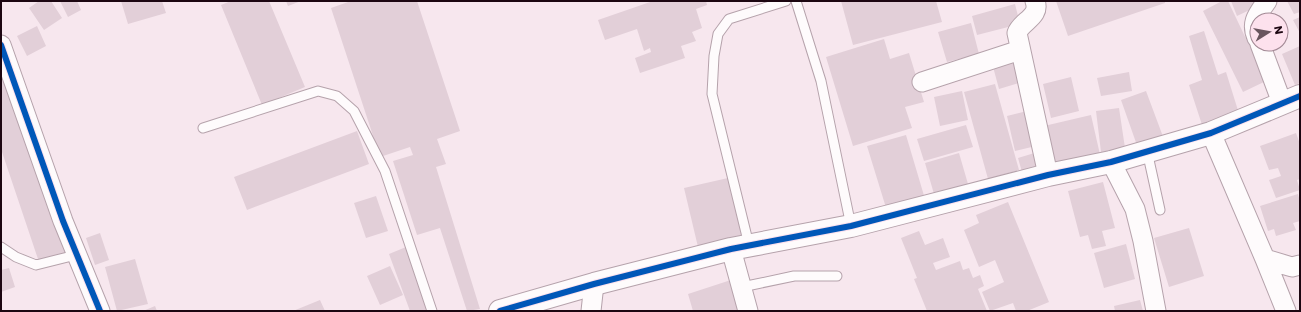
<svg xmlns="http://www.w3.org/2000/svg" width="1301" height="312" viewBox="0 0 1301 312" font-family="Poppins,sans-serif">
<rect width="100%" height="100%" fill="#f7e7ee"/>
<path fill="#e2cfd8" d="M39 1H51L62 18 44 30 29 8Z
M60 1H77L81 10 68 17Z
M121 1H162L166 13 128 24Z
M231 1H269L305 87 262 105 221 5Z
M286 1H301L288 6Z
M351 1H417L460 131 437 139 446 164 436 167 480 309 467 311 440 228 417 235 393 161 413 155 410 147 380 157 331 8Z
M653 1H706L707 5 696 9 702 28 692 32 696 41 681 46 685 58 640 73 635 58 651 52 650 48 644 51 637 29 605 40 598 20Z
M841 1H936L942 22 853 45Z
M1056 1H1165V3L1068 36Z
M1222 1H1228L1248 43 1255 39 1262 53 1254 57 1266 81 1243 92 1203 11Z
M1231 1H1258L1260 5 1237 16Z
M1287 1H1300V12L1294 14Z
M1015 4 1020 24 977 35 972 16Z
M1300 17V33L1293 20Z
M971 23 979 54 947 62 938 32Z
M37 26 46 46 27 56 17 36Z
M1204 31 1218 75 1226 72 1241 120 1204 131 1189 85 1202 80 1189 36Z
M884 39 890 59 909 53 924 102 905 107 912 128 853 146 826 57Z
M1300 46V83L1295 85 1282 54Z
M1018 56 1025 81 999 89 992 63Z
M1129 72 1132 91 1101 96 1097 78Z
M1071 77 1079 111 1051 118 1043 84Z
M8 78 73 251 39 262 1 149V81Z
M995 84 1019 170 988 179 964 92Z
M962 91 968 120 940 126 934 97Z
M1146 91 1165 142 1139 151 1121 100Z
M1119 108 1125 148 1101 152 1096 111Z
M1031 110 1040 145 1015 151 1007 116Z
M1091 115 1101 159 1054 170 1044 126Z
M966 125 973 147 924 161 917 139Z
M357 131 369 164 247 210 234 177Z
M1296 133 1300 144V179L1297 180 1300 190 1276 198 1269 180 1281 176 1278 168 1269 170 1260 146Z
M906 135 925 199 887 211 867 146Z
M1041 151 1045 165 1022 172 1018 158Z
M959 153 968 184 934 194 925 163Z
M728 178 742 236 698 247 684 188Z
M1103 182 1115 228 1102 231 1106 246 1092 249 1088 235 1080 237 1068 191Z
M1298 194 1300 202V221L1293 223 1296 230 1276 236 1274 229 1268 231 1260 206Z
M376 196 388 231 366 238 354 203Z
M1008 202 1049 302 1027 311H1016L1013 303 990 311 982 292 1004 282 995 260 979 267 964 230 979 223 976 215Z
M1189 228 1204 276 1169 287 1154 238Z
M919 231 925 245 943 238 950 257 933 263 936 270 960 261 963 270 969 268 973 278 980 275 984 286 978 289 987 311H927L914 279 917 278 901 238Z
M100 233 109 260 95 265 86 238Z
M1126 244 1135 279 1104 288 1094 253Z
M406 247 430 311H410L389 254Z
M135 259 148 304 117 311 105 267Z
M390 266 403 295 380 305 367 276Z
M9 268 15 287 1 292V270Z
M734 279 745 311H693L688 294Z
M320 300 325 311H293Z
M1140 300 1143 311H1115L1114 306Z
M155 306 157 311H143Z"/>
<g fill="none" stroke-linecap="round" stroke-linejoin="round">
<g stroke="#b5a2ab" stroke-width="11">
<path id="lane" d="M796 1 821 81 851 226
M203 128 318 91 337 96 354 111 385 171 432 311
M1147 151 1160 210
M749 245 712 94 714 56 718 34 729 19 786 1
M1 247 16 257 36 265 76 255
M742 287 794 276H837"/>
</g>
<g stroke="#b5a2ab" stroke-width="21">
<path id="street" d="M1035 1C1041 17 1021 21 1017 33L1048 175
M1257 38C1250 22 1258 14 1267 1
M1260 44 1282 103
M1 45 63 221 100 311
M922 82 1020 50
M1211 133 1265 259 1286 311
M1111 162 1135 209 1143 241 1156 311
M731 249 748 311
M1265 259 1292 267 1300 265
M591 311 594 284"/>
</g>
<g stroke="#b5a2ab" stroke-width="24">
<path id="secondary" d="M500 311 594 284 731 249 851 226 1048 175 1111 162 1211 133 1300 96"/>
</g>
<use href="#lane" stroke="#fefbfc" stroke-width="9"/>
<use href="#street" stroke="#fefbfc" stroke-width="19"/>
<use href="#secondary" stroke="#fefbfc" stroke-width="22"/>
<g stroke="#fde1ed" stroke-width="8">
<path id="cycleway" d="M1 45 63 221 100 311
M500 311 594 284 731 249 851 226 1048 175 1111 162 1211 133 1300 96"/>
</g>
<use href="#cycleway" stroke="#0057b8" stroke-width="6"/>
</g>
<rect width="1301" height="312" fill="none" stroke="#1c0611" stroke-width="4"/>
<g transform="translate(1269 32) rotate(79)"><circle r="19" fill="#fde1ed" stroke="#a38995"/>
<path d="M0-3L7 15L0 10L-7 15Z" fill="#69555e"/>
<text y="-6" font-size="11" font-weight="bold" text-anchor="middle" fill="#1c0611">N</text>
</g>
</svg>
